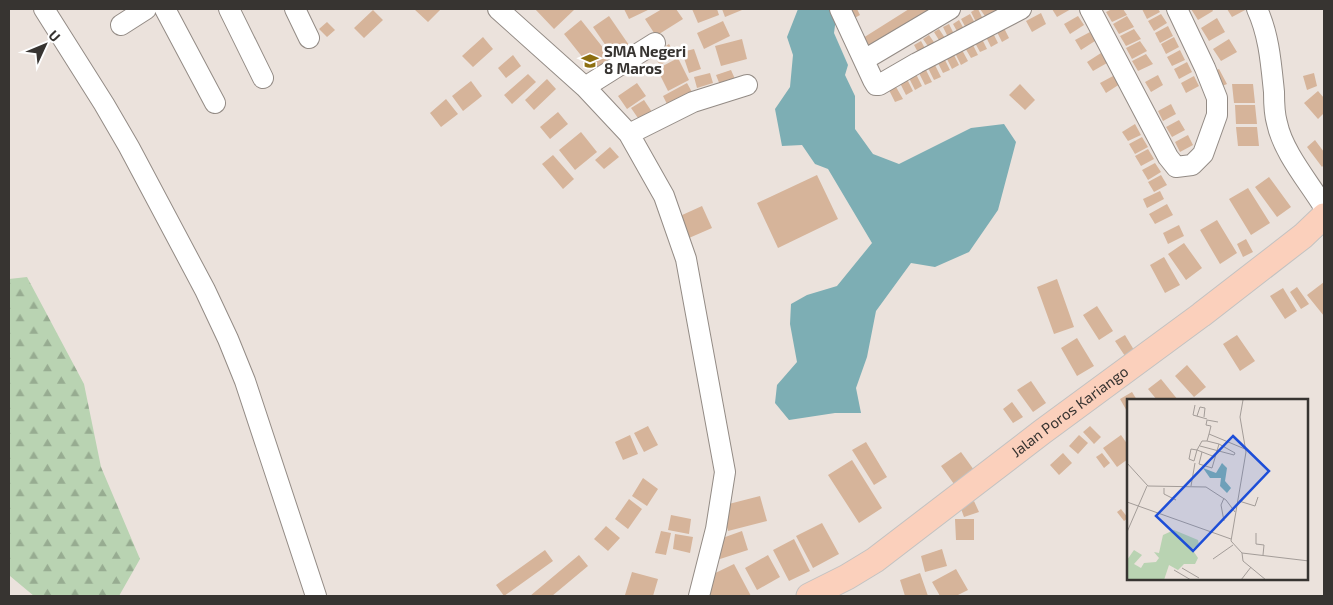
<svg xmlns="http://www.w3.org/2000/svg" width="1333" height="605" viewBox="0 0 1333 605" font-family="'Exo 2',sans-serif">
<defs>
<pattern id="forest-firs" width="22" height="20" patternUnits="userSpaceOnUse" patternTransform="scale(1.25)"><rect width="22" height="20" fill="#b9d3b2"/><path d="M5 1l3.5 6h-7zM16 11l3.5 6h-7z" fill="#97ac91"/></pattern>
</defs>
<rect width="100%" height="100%" fill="#ebe2dc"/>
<path fill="url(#forest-firs)" d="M27 277 84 384 101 467 140 559 119 596H34L10 576 9 583V279Z"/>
<path fill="#7daeb4" d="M798 9H831L836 18 834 33 848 65 845 75 855 96V129L873 154 899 164 971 128 1004 124 1016 142 998 210 969 252 935 267 911 263 876 311 867 357 856 388 861 413H835L789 420 775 403 777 385 797 362 790 324 791 304 807 295 837 286 872 243 828 169 815 164 802 145 782 146 775 109 790 87 793 55 787 37Z"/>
<path fill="#d6b49a" d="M414 9H441L428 22Z
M535 9H575L554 29Z
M624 9H650L629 19Z
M662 9H676L683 19 656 36 645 19Z
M692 9H717L719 15 698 23Z
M722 9H741L742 10 725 17Z
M844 9H857L860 15 851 20Z
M909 9H932L870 49 863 38Z
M976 9H978L983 19 976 22 971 12Z
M980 9H994L997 13 987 19Z
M1052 9H1071L1057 17Z
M1112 9H1123L1127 15 1112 22 1106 12Z
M1142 9H1158L1160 12 1147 19Z
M1191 9H1212L1213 11 1198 20Z
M1227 9H1247L1232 17Z
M373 10 383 20 364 38 354 28Z
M1041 13 1046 24 1032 32 1026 21Z
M970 14 976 25 967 30 961 19Z
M1161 14 1167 23 1154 31 1148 21Z
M609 16 631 48 615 59 593 27Z
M1078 16 1084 25 1070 34 1064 24Z
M1127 16 1134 27 1119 34 1113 24Z
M1217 18 1225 32 1209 41 1201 28Z
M581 20 612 59 595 73 564 34Z
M959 20 964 29 958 33 953 24Z
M723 21 730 36 704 49 697 33Z
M327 22 335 30 327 37 319 29Z
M949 24 955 36 949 39 943 27Z
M1003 26 1009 38 1002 42 996 30Z
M1168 26 1173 36 1160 43 1155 33Z
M939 29 947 41 942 45 934 32Z
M1134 29 1141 39 1126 46 1120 36Z
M992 31 998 43 991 47 985 35Z
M1090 32 1095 41 1081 50 1075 40Z
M929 35 936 45 930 49 923 39Z
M483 37 493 49 473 67 462 56Z
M981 37 987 49 980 52 974 41Z
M1174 37 1179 47 1166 54 1161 44Z
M742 39 747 59 721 66 715 46Z
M1229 39 1237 52 1221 61 1213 49Z
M921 41 927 52 920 56 914 45Z
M1140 41 1147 51 1132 59 1126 48Z
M972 43 978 55 971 58 964 46Z
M669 44 676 56 660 65 653 54Z
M694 49 701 69 689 73 682 52Z
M962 50 968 61 961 65 955 53Z
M1180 50 1185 60 1172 66 1167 57Z
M953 53 959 65 952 69 946 57Z
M1101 53 1107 63 1093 71 1087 62Z
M1146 54 1153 64 1138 71 1132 61Z
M513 55 521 66 506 78 498 68Z
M678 58 689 80 668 91 657 69Z
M944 58 950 70 943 73 937 61Z
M1187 62 1192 72 1179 79 1174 69Z
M935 65 941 77 934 80 928 68Z
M1219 69 1227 84 1222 86 1214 71Z
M731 70 735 79 720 85 716 75Z
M926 70 932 82 925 85 919 73Z
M710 73 713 83 697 88 694 77Z
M1314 73 1317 86 1307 90 1303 76Z
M528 74 536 82 512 104 504 95Z
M916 74 922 86 915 90 909 78Z
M1115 75 1120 84 1106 93 1100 83Z
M1158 75 1163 85 1151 92 1145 82Z
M1194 76 1199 86 1186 93 1181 83Z
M547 79 556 89 534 110 525 100Z
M907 79 913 91 906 95 900 83Z
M471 81 482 96 463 111 452 96Z
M637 83 646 96 627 109 618 96Z
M687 83 693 94 668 106 663 96Z
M1020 84 1035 100 1025 110 1009 95Z
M1232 84H1253L1255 103H1234Z
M896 87 903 99 895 102 889 90Z
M1318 91 1324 98V113L1318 119 1304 103Z
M446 99 458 114 441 127 430 113Z
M644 100 652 112 640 121 631 108Z
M1171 104 1176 114 1163 121 1158 111Z
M1235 105H1255L1257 124H1236Z
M558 112 568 124 550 139 540 127Z
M1179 120 1185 130 1172 137 1166 127Z
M1135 124 1141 135 1128 141 1122 132Z
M1236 127H1257L1259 146H1238Z
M581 132 597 152 575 170 559 150Z
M1188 135 1193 145 1180 152 1175 142Z
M1142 137 1148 147 1135 154 1129 144Z
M1315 140 1324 152V165L1322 167 1307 147Z
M610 147 619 157 604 169 595 160Z
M1148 149 1154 159 1141 166 1135 156Z
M553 155 574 179 563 189 542 164Z
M1155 163 1161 172 1148 180 1142 170Z
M817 175 838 219 778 248 757 203Z
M1161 175 1167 185 1154 192 1148 182Z
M1269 177 1291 207 1277 217 1255 187Z
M1248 188 1270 223 1251 235 1229 199Z
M1160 191 1164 199 1147 208 1143 199Z
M1167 204 1173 215 1155 224 1149 214Z
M702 206 712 228 689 238 680 216Z
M1217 220 1237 253 1220 264 1200 230Z
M1179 225 1184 236 1168 244 1163 233Z
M1246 239 1253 252 1243 257 1237 244Z
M1184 243 1202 268 1186 280 1168 254Z
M1164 257 1180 285 1165 293 1150 265Z
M1057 279 1074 327 1054 334 1037 287Z
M1324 282V316L1307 295Z
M1297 287 1309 304 1301 309 1290 292Z
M1283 288 1297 311 1285 319 1270 296Z
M1097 306 1113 331 1099 340 1083 315Z
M1125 335 1134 350 1125 356 1115 341Z
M1237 335 1255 361 1240 371 1223 344Z
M1077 338 1094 366 1077 376 1061 348Z
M1187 365 1206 387 1194 397 1175 376Z
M1161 379 1178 400H1157L1148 389Z
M1031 381 1046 403 1033 412 1017 390Z
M1132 392 1137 400H1128V413L1120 399Z
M1012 402 1023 417 1013 423 1003 409Z
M648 426 658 445 644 452 634 433Z
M1090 426 1101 437 1094 444 1083 432Z
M630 435 638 454 623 460 615 442Z
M1079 435 1088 443 1078 454 1069 446Z
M1121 435 1128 445V459L1117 467 1103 448Z
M866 442 887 477 874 485 852 450Z
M961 452 974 470 954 484 941 466Z
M1063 453 1072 463 1059 475 1050 465Z
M1102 453 1110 463 1104 468 1096 457Z
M852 460 882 508 859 523 828 475Z
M643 478 658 489 647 506 632 496Z
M760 496 767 521 728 531 721 506Z
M629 499 642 509 628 529 615 519Z
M974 501 979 512 964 517 960 506Z
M1121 509 1128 518 1124 521 1117 512Z
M671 515 691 519 689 534 668 530Z
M955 519H974V540H956Z
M822 523 839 554 813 568 796 536Z
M606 526 620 538 608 551 594 539Z
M661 531 671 533 666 555 655 553Z
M742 531 748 550 720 559 714 541Z
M675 534 693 537 690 553 673 549Z
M794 539 810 571 789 581 773 550Z
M942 549 947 566 925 572 921 556Z
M545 550 553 561 504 596 496 585Z
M579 555 588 566 552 596H530Z
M768 555 780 577 757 590 745 568Z
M734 564 751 596H702L707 577Z
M956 569 968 590 956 596H940L932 582Z
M632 572 658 579 653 596H631L625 595Z
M920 573 928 596H905L900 580Z"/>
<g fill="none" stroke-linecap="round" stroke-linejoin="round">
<g stroke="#938b85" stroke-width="22">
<path id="minor" d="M44 9 104 104 129 147 205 290 228 339 245 381 316 596
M165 9 215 103
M229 9 263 78
M295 9 309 38
M498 9 585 87 629 134 664 196 686 259 725 472 716 529 699 596
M840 9 873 80 876 85H879L917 63 1021 9
M1090 9 1168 157 1176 167 1192 165 1203 154 1217 115V98L1205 68 1177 9
M1257 9C1269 35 1271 63 1274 92 1274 102 1274 113 1277 123 1283 152 1308 181 1324 207
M121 25 146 9
M864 60 950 9
M585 87 655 43
M629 134 693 102 747 85"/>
</g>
<g stroke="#c3c2c1" stroke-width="27">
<g id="major">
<path id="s1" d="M809 596 847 577 875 560 1042 432 1201 315 1303 236 1324 216"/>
</g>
</g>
<use href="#minor" stroke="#fff" stroke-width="20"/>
<use href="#major" stroke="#fbd0bc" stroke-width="25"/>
</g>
<defs>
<g id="school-bare" transform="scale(1.35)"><path d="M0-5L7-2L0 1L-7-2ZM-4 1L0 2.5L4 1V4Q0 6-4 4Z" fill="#8c6e10" stroke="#fff" stroke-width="2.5" paint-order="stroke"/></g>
</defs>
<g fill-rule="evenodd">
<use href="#school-bare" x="590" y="61"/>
</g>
<g text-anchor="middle" stroke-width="5" stroke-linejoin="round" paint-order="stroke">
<g font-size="15" font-weight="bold" fill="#373431" stroke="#fff" text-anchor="start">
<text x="604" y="57">SMA Negeri<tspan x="604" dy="17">8 Maros</tspan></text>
</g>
<g font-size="15" fill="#373431" stroke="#fff">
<text dy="5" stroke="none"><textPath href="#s1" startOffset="320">Jalan Poros Kariango</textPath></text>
</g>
</g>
<g transform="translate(1127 399)">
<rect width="181" height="181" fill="#ebe2dc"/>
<path d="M47 131 71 141 72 146 65 150 71 159 68 165H57L51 171 42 166 37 181H0V161L7 151 15 156 7 165 14 169 17 164 29 163 32 159 27 153 32 154 36 136Z" fill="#b9d3b2"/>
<path d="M95 64 100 69 98 82 104 89 100 94 93 87 94 79H83L76 69 89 74Z" fill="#7daeb4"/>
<path fill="none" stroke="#a39c98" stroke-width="1" d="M116 1 113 18 119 53 104 142 115 154 182 162M68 6 66 16 80 20M70 17 73 8 78 9 77 18M82 35 84 27 79 26 80 21 91 23M92 45 108 54M73 47 107 56 108 54M70 51 67 62 62 60 64 50 70 51M75 53 72 65 85 69 92 45 80 42M88 58 70 51 75 42H80L82 35 118 50M0 64 21 87 79 88 99 101 108 113M64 87 68 64M37 89V95L49 101M112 102 128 107 131 98M0 103 104 140M97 122 94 106 97 99M0 133 20 87M129 134V145L137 146 136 156M115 154 116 162 139 181M86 160 106 146M55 169 72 179M47 171 64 181M114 181 124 168"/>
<path fill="#1d4ed8" fill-opacity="0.15" stroke="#1d4ed8" stroke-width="2.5" d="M106 37 142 72 66 152 29 117Z"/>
<rect width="181" height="181" fill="none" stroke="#373431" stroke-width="2.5"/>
</g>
<rect width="1333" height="605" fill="none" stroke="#373431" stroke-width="20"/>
<g transform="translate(45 45) rotate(46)" stroke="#ffffff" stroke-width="4" paint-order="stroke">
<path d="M0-4L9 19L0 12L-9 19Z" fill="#373431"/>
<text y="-8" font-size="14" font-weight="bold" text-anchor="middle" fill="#373431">U</text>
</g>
</svg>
